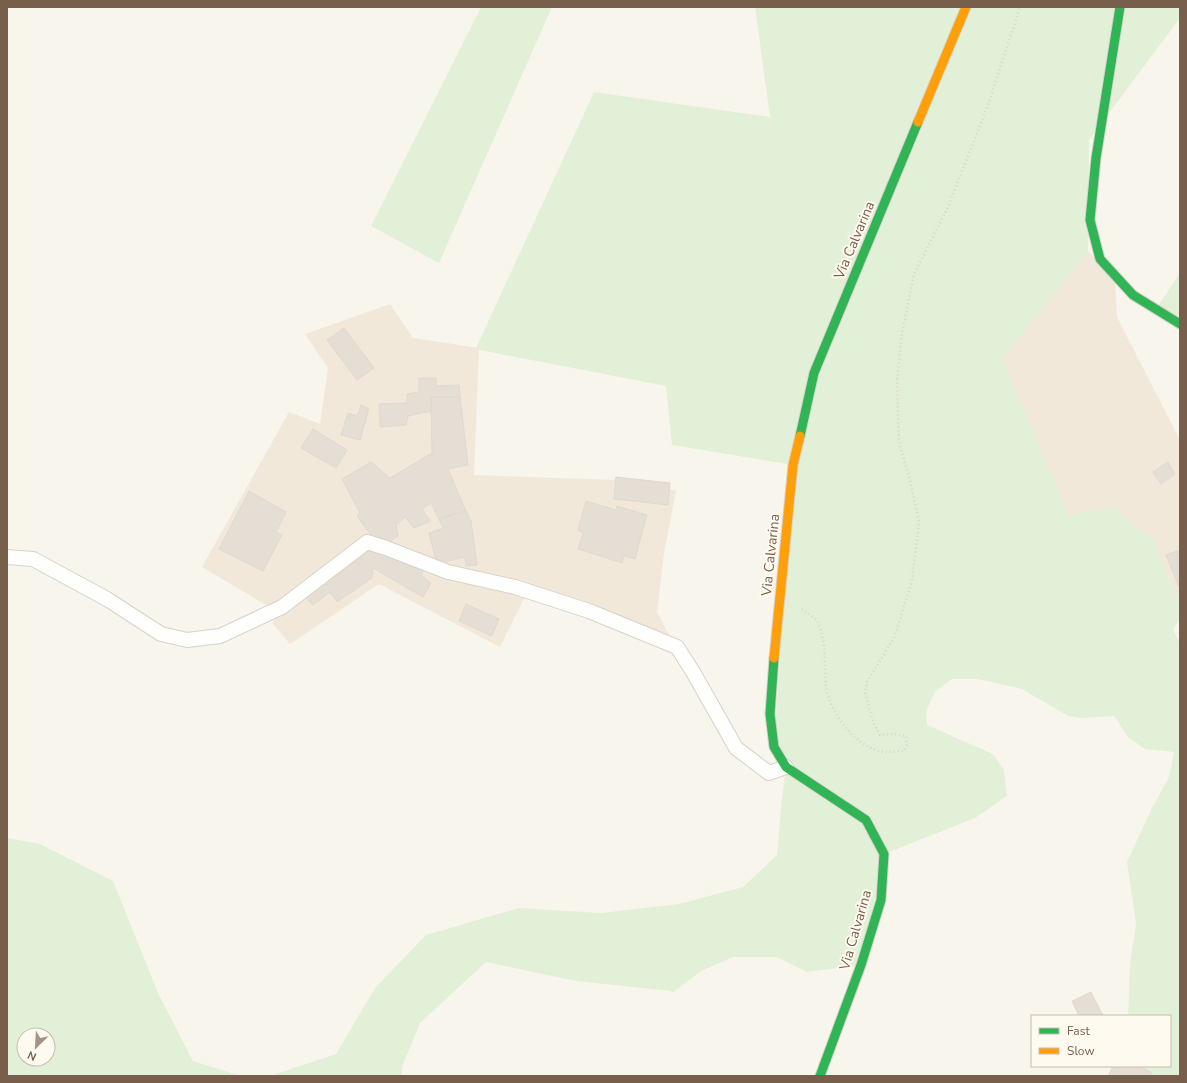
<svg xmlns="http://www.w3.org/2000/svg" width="1187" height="1083" viewBox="0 0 1187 1083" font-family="'Nunito Sans',sans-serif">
<rect width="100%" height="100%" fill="#f8f5ed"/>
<path fill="#f1e8da" d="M1088 251 1115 281 1117 317 1180 440V604L1153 540 1113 507 1069 515 1002 359Z
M390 304 413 338 479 348 474 475 618 480 640 479 676 491 664 553 657 612 677 650 646 634 525 597 500 647 379 584 290 644 273 624 276 611 202 567 289 412 320 424 328 368 305 334Z"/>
<path fill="#e3f0d8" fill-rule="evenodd" d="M481 7H552L439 263 371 226Z
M755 7H1180V18L1089 140 1088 251 1002 359 1069 515 1113 507 1153 540 1180 604V619L1173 629 1180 644V1076H1140L1139 1066H1170V1016H1128L1130 964 1136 924 1127 862 1152 808 1169 777 1174 752 1145 749 1128 737 1114 716 1083 718 1068 716 1022 689 978 679H952L935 692 926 711 927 725 993 754 1004 770 1007 796 975 818 884 854 861 965 807 972 776 957H733L701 971 672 993 670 991 576 981 486 962 420 1023 402 1067V1076H269L336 1054 375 988 426 935 519 908 601 913 679 904 743 887 777 855 782 797 786 767 774 747 793 465 672 445 666 386 479 350V348H476L594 92 770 117Z
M1180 273V325L1154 312Z
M7 838 40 844 113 881 159 995 193 1061 241 1076H7ZM24 1035H48V1059H24Z"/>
<path fill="#e5ded4" stroke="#e1d9cf" d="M344 328 374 368 357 380 327 340Z
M419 378H436V386L459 385 460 397H431V411L408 416 406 425 380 427 379 404 407 403V394L419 392Z
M431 397H460L468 465 448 469 466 511 439 519 431 503 422 509 430 521 414 528 405 517 396 525 398 536 389 542 374 539 357 516 360 513 342 479 371 462 390 478 432 453Z
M361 405 369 409 360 440 341 435 348 413 357 416Z
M313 429 347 450 336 468 301 448Z
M1168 462 1175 474 1161 484 1153 472Z
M616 477 670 483 668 505 614 499Z
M249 491 286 512 276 532 282 535 263 571 219 549Z
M586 501 616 510 617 506 647 515 635 559 624 556 622 563 578 549 583 533 578 530Z
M466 511 471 521 477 565 466 566 465 557 437 564 429 533 443 528 439 519Z
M370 549 423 570 421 575 431 583 423 597 373 568 372 578 337 602 330 592 313 605 303 595Z
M1180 550V589L1166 555Z
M466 604 499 619 492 636 459 621Z
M1091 992 1103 1016H1079L1072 1001Z
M1113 1066H1139L1152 1073 1150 1076H1108Z"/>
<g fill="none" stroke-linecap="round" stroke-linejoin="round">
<g stroke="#d7d2cb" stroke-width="16">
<path id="lane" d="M7 557 33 559 107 599 161 634 187 640 220 636 282 607 367 542 386 548 448 572 515 587 589 611 677 647 693 672 736 748 769 773 786 767"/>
</g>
<g stroke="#d8d2cb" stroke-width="11">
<path id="fast" d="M1120 7 1096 158 1090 220 1100 259 1133 295 1180 324
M800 436 814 373 918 122
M774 658 770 714 774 747 786 767 866 820 884 854 881 900 861 965 820 1076"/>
</g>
<g stroke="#d8d2cb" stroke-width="11">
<path id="slow" d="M918 122 966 7
M774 658 793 465 800 436"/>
</g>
<path stroke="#dad5cf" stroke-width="2.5" stroke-dasharray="1 3" stroke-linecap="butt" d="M802 609C807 613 816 618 818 623 827 643 824 666 826 687 830 714 857 749 885 752 891 752 898 751 904 751L907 744 906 736 894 734 880 735 874 724 865 693 867 682 894 638 912 580 919 522 911 484 899 442 897 382 902 333 914 274 947 209 987 108 1020 7"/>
<use href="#lane" stroke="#fefefc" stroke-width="14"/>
<use href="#fast" stroke="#30b455" stroke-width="9"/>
<use href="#slow" stroke="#ff9f0a" stroke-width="9"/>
</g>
<g text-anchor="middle" stroke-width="4" stroke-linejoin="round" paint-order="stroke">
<g font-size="14" fill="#785f4b" stroke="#fffaef">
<text transform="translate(854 240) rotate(-67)" y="5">Via Calvarina</text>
<text transform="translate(770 555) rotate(-84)" y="5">Via Calvarina</text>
<text transform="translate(855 930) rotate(-74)" y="5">Via Calvarina</text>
</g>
</g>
<rect width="1187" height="1083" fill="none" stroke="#785f4b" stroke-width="16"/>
<rect x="1031" y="1015" width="140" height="52" fill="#fffaef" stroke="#c9bcad"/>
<rect x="1039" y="1028" width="20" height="6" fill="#30b455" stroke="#c9bcad"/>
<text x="1067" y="1035" font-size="12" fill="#785f4b">Fast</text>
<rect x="1039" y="1048" width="20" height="6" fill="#ff9f0a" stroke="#c9bcad"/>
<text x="1067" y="1055" font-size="12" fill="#785f4b">Slow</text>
<g transform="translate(36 1047) rotate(205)"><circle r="19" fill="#fffaef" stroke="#c9bcad"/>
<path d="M0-3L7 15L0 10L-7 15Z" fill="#a59484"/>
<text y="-6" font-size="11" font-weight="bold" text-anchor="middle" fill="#785f4b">N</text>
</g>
</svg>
